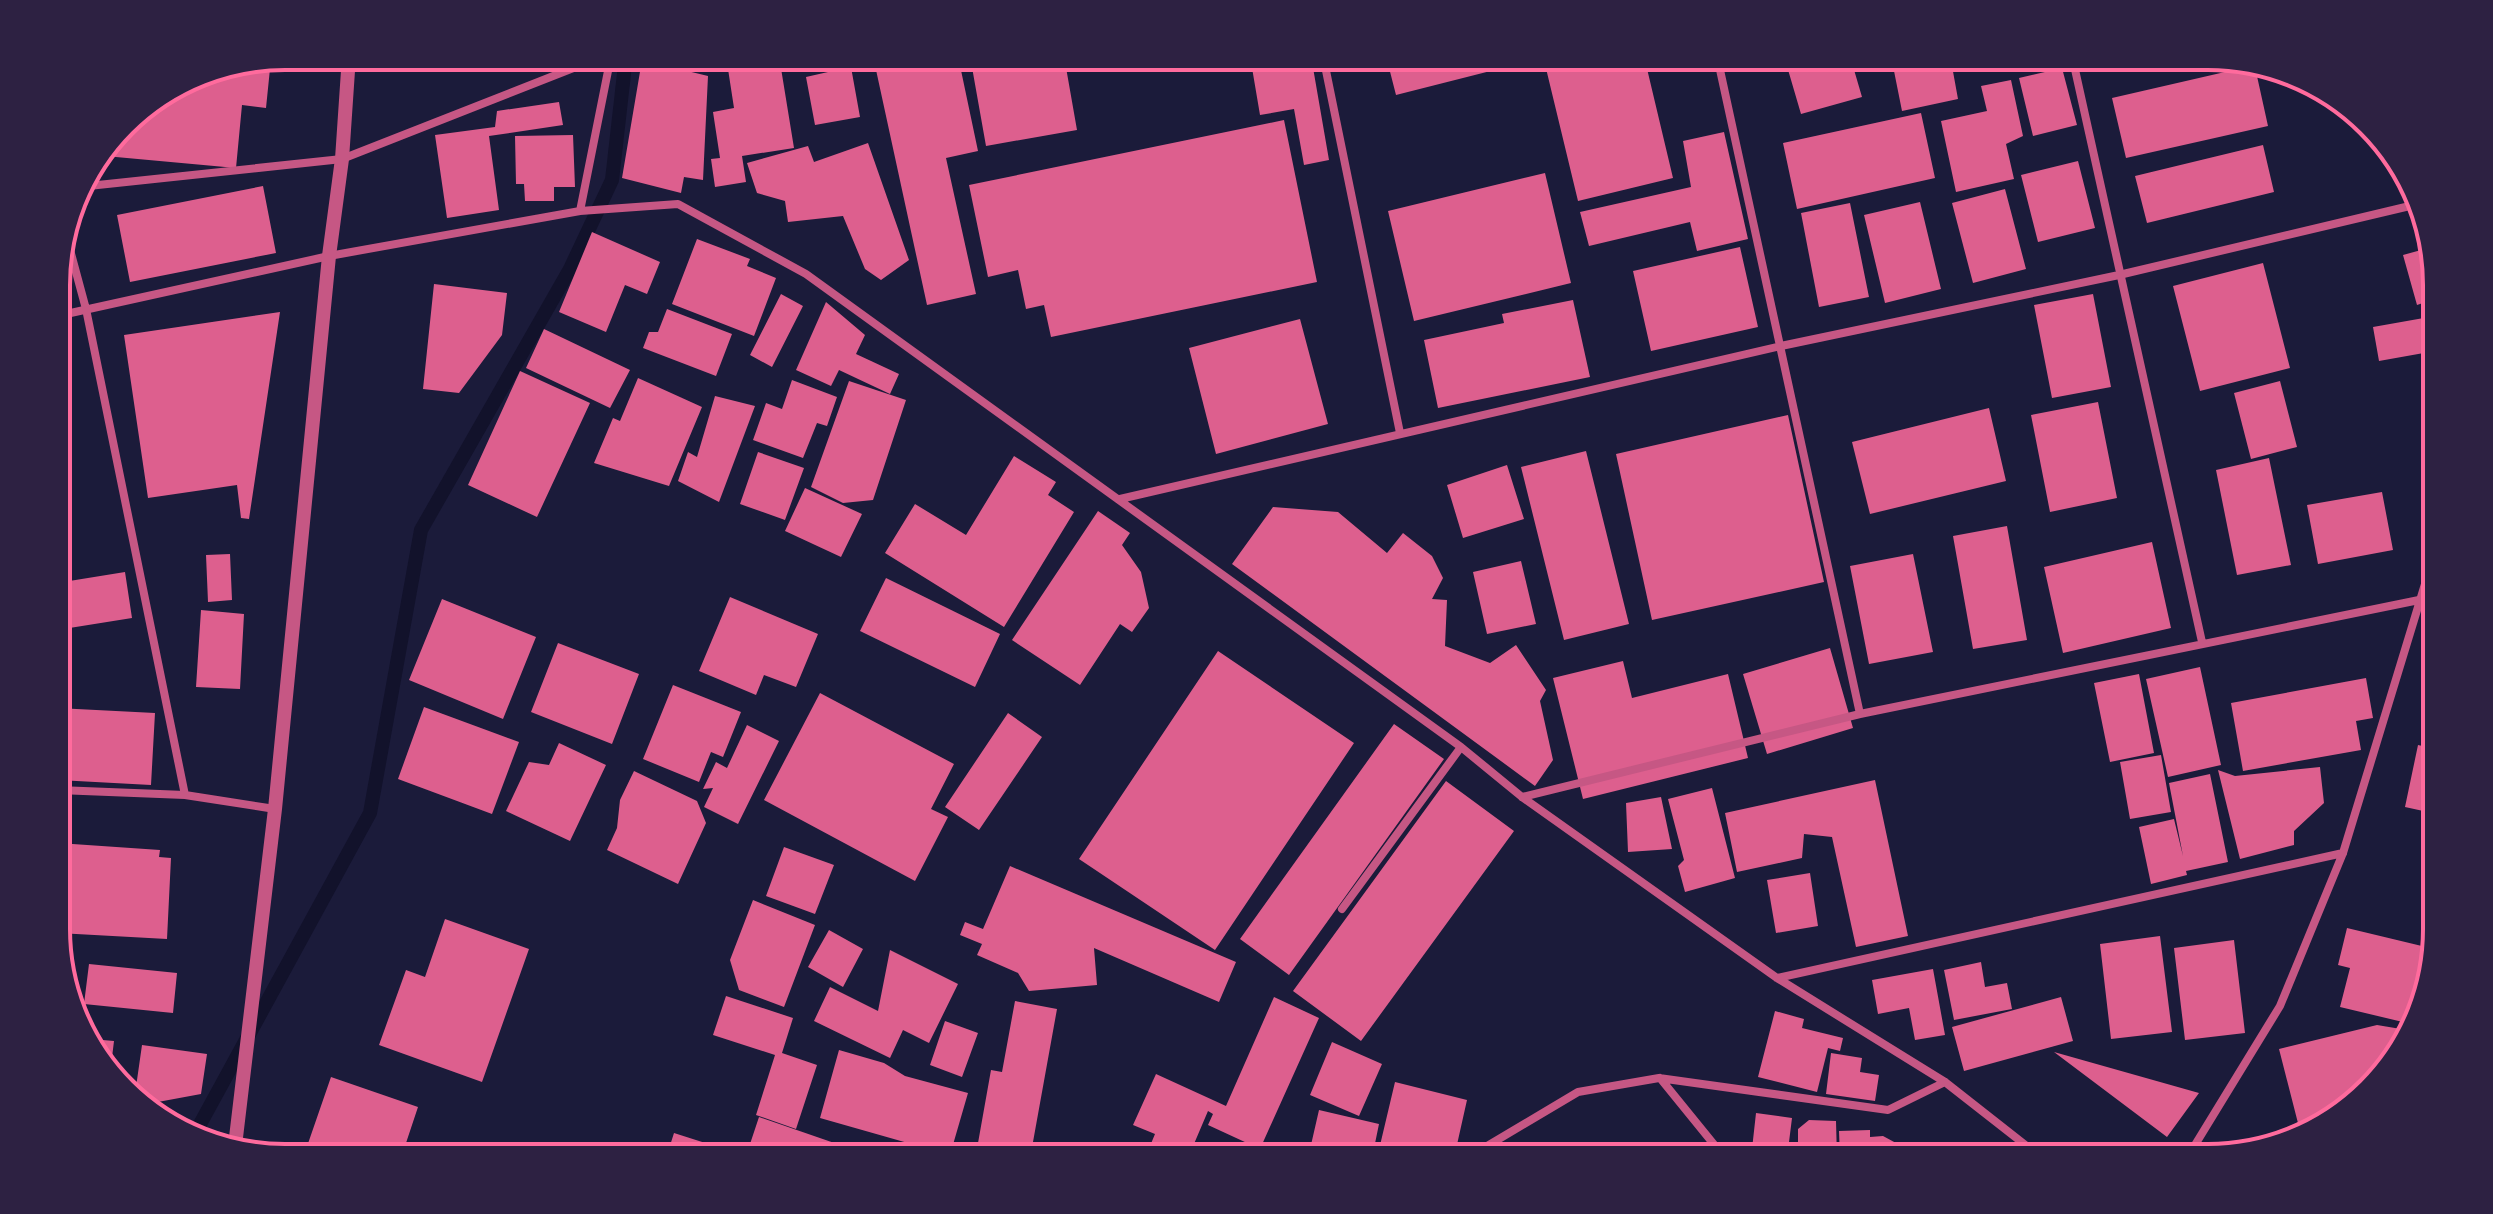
<svg xmlns="http://www.w3.org/2000/svg" width="2493" height="1214" viewBox="0 0 2493 1214" font-family="'Work Sans',sans-serif">
<rect width="100%" height="100%" fill="#1b1b3a"/>
<g fill="none" stroke-linecap="round" stroke-linejoin="round">
<path stroke="#12122b" stroke-width="14" d="M193 1137 370 813 421 530 570 269 612 180 626 56"/>
</g>
<path fill="#dd5f8e" d="M726 56H779L794 148 742 156 746 182 715 187 711 159 720 158 713 112 734 108Z
M825 56H849L860 117 815 125 806 77 828 72Z
M873 56H958L978 151 946 158 976 294 927 305Z
M970 56H1064L1077 130 986 146Z
M1250 56H1311L1329 160 1304 165 1294 109 1260 115Z
M1386 56H1524L1526 62 1396 95Z
M1543 56H1644L1673 178 1578 201Z
M1784 56H1850L1862 97 1801 114Z
M1891 56H1993V57L1952 66 1958 99 1902 111Z
M271 59 266 108 242 105 236 168 105 156 106 149 134 113 198 73Z
M642 60 708 76 703 180 684 177 681 193 622 178Z
M2251 66 2255 67 2268 126 2126 158 2112 98Z
M2062 68 2077 125 2033 136 2019 78Z
M2011 80 2023 136 2006 144 2014 179 1956 192 1941 121 1987 111 1981 86Z
M559 102 563 125 489 136 499 210 447 218 435 135 495 127 497 111Z
M1921 113 1935 178 1797 209 1783 143Z
M1284 120 1317 282 1051 337 1044 305 1026 309 1018 270 988 277 969 185Z
M1724 132 1748 239 1697 251 1690 222 1589 246 1580 212 1691 187 1683 141Z
M573 135 575 187H554V201H525L524 184H516L515 136Z
M868 143 909 260 881 280 865 269 843 216 788 222 785 201 757 193 747 163 808 146 814 162Z
M2263 145 2274 192 2147 223 2135 176Z
M2078 161 2095 228 2038 242 2021 175Z
M1545 173 1571 283 1414 321 1388 211Z
M263 186 276 253 130 282 117 215Z
M2005 189 2026 269 1973 283 1952 203Z
M1920 202 1941 289 1885 303 1864 215Z
M1850 203 1869 297 1819 307 1801 213Z
M592 232 660 262 647 294 625 285 606 332 559 312Z
M697 239 750 259 747 266 776 278 754 336 672 304Z
M1740 247 1758 327 1651 351 1633 271Z
M2432 247 2435 255V299L2417 305 2403 255Z
M2263 263 2290 368 2200 391 2173 286Z
M434 284 507 293 502 335 459 393 423 389Z
M781 294 803 306 772 367 750 355Z
M2093 294 2111 387 2052 398 2034 305Z
M1573 300 1590 377 1438 408 1424 340 1504 323 1502 314Z
M826 302 865 335 856 354 899 374 890 394 839 370 831 386 796 370Z
M667 309 732 334 716 376 643 348 649 332H658Z
M280 312 249 519 241 518 237 485 148 498 124 335Z
M2435 316V351L2379 361 2373 327Z
M1300 319 1328 424 1216 454 1189 348Z
M544 329 630 370 610 408 526 368Z
M520 371 590 403 537 517 468 485Z
M638 378 702 407 669 486 594 463 613 418 620 421Z
M792 380 837 397 827 426 817 423 803 458 753 440 766 403 782 409Z
M849 381 906 400 873 500 843 503 811 487Z
M2280 381 2297 447 2251 459 2234 393Z
M715 396 755 406 719 502 678 481 688 452 697 457Z
M2098 402 2117 498 2050 512 2031 415Z
M1989 408 2006 481 1870 514 1852 442Z
M1788 415 1824 582 1652 620 1616 454Z
M1586 451 1629 624 1564 640 1521 467Z
M758 452 804 468 785 520 740 504Z
M1014 456 1056 482 1048 495 1074 512 1004 627 885 553 915 504 966 535Z
M2269 458 2291 565 2237 575 2216 470Z
M1507 465 1524 519 1463 538 1447 485Z
M805 488 862 514 841 557 785 531Z
M2382 492 2393 550 2318 564 2307 505Z
M1273 507 1338 512 1387 553 1403 533 1432 556 1443 578 1432 599 1447 600 1445 646 1490 663 1516 645 1546 690 1540 701 1553 760 1535 786 1232 564Z
M1098 511 1130 533 1122 545 1141 572 1149 608 1132 632 1120 624 1080 685 1012 640Z
M2007 526 2027 640 1973 649 1953 536Z
M2152 542 2171 628 2063 653 2044 567Z
M230 554 232 600 208 602 206 555Z
M1913 554 1933 652 1869 664 1850 566Z
M1521 561 1536 624 1487 634 1473 572Z
M125 572 132 618 57 630V583Z
M886 578 1000 634 975 687 860 631Z
M730 597 818 634 796 687 764 675 756 695 699 671Z
M442 599 536 637 503 719 409 680Z
M201 610 244 614 240 689 196 687Z
M558 643 639 674 612 744 531 712Z
M1830 648 1853 728 1767 754 1743 674Z
M1218 651 1354 743 1215 950 1079 859Z
M1623 661 1632 698 1728 674 1748 758 1583 799 1553 678Z
M2200 667 2221 765 2168 777 2146 679Z
M2139 674 2154 753 2110 762 2094 683Z
M2366 678 2373 718 2356 721 2361 750 2243 771 2231 703Z
M673 685 741 712 723 757 711 752 699 782 643 759Z
M820 693 954 764 931 809 948 817 915 881 764 800Z
M424 707 519 742 492 814 398 779Z
M57 708 155 713 151 785 58 780Z
M1008 713 1042 737 979 830 945 807Z
M1394 724 1444 759 1289 975 1240 939Z
M747 725 779 741 738 824 704 807 713 788 703 789 716 762 727 768Z
M559 743 606 765 570 841 506 811 529 762 549 765Z
M2418 745 2436 749 2437 814 2405 807Z
M2161 755 2171 812 2130 819 2120 762Z
M2320 767 2324 803 2294 831V845L2240 859 2218 770 2235 776Z
M634 771 697 801 706 823 678 884 607 850 617 828 620 800Z
M2210 774 2228 862 2186 871 2187 875 2151 884 2139 827 2174 819 2183 856 2169 783Z
M1875 780 1908 936 1856 947 1832 837 1804 834 1802 858 1737 872 1725 813Z
M1446 781 1514 831 1361 1041 1293 991Z
M1712 788 1735 878 1685 892 1678 866 1684 860 1668 799Z
M1661 797 1672 849 1628 852 1626 803Z
M58 843 160 850 159 857 171 858 167 939 58 933Z
M784 847 834 865 815 914 766 896Z
M1010 866 1236 962 1219 1002 1094 948 1097 985 1029 991 1018 973 977 955 982 944 960 935 965 922 983 929Z
M1810 873 1818 926 1776 933 1767 880Z
M753 900 815 925 784 1007 739 990 730 960Z
M445 919 529 949 482 1082 379 1045 406 970 425 977Z
M2347 928 2426 947 2407 1023 2340 1007 2350 968 2338 965Z
M829 930 863 949 843 987 808 967Z
M2160 936 2172 1032 2111 1039 2100 944Z
M2234 940 2245 1033 2185 1040 2174 948Z
M890 950 958 984 929 1043 903 1030 890 1058 814 1021 830 987 878 1011Z
M2424 960 2430 961 2414 1027 2410 1026Z
M1981 962 1985 987 2007 983 2012 1009 1954 1020 1944 970Z
M89 964 177 973 173 1013 84 1004Z
M1933 969 1945 1035 1915 1040 1909 1008 1878 1014 1872 980Z
M726 996 793 1018 782 1053 817 1065 796 1129 756 1115 775 1055 713 1035Z
M1274 997 1319 1018 1260 1149 1208 1125 1213 1114 1208 1111 1188 1158H1145L1155 1134 1133 1125 1156 1074 1226 1106Z
M2061 997 2073 1041 1964 1071 1952 1027Z
M1015 1001 1057 1009 1031 1153 978 1143 991 1070 1002 1072Z
M1775 1011 1804 1019 1802 1028 1843 1038 1840 1051 1828 1048 1817 1092 1758 1077Z
M945 1021 978 1033 962 1077 930 1065Z
M2377 1025 2413 1031 2336 1119 2300 1131 2279 1049Z
M91 1039 114 1041 110 1074 103 1068Z
M1332 1042 1382 1064 1359 1116 1310 1095Z
M142 1045 207 1054 201 1094 147 1104 135 1094Z
M839 1050 884 1063 905 1076 968 1093 950 1155 820 1118Z
M2054 1052 2199 1093 2167 1137Z
M1831 1053 1862 1058 1860 1072 1879 1075 1875 1101 1826 1094Z
M331 1077 418 1107 401 1158H303Z
M1395 1082 1467 1100 1454 1158H1377Z
M1319 1110 1379 1124 1372 1158H1308Z
M1756 1113 1792 1118 1787 1158H1751Z
M759 1117 843 1146 839 1158H666L674 1133 746 1156Z
M1809 1120 1836 1121 1837 1158H1789V1152H1798V1129Z
M1870 1130V1137L1883 1136 1896 1143 1897 1158H1840L1839 1131Z"/>
<g fill="none" stroke-linecap="round" stroke-linejoin="round">
<path stroke="#c65784" stroke-width="8" d="M1323 56 1400 433
M1717 56 1860 714
M2072 56 2202 642
M79 187 342 159 604 56
M580 211 611 56
M66 235 86 309 185 795
M57 316 329 256 580 211 678 204 806 274 1461 747 1522 797 1777 978 1945 1082 2042 1158
M1120 499 1781 346 2119 275 2414 205
M58 790 185 795 275 809
M1522 797 1860 714 2419 600
M1342 909 1461 747
M1777 978 2343 853
M1660 1078 1725 1158
M977 1158H978
M1467 1158 1578 1092 1659 1078 1888 1110 1945 1082
M2187 1158 2280 1006 2343 853 2436 548"/>
<path stroke="#c65784" stroke-width="14" d="M235 1146 275 809 329 256 342 159 349 56"/>
</g>
<path d="M0 0H2493V1214H0ZM285 70H2208A215 215 0 0 1 2423 285V929A215 215 0 0 1 2208 1144H285A215 215 0 0 1 70 929V285A215 215 0 0 1 285 70Z" fill="#2d2142" fill-rule="evenodd"/>
<path fill="none" stroke="#ff6b9d" stroke-width="4" d="M285 70H2208A215 215 0 0 1 2423 285V929A215 215 0 0 1 2208 1144H285A215 215 0 0 1 70 929V285A215 215 0 0 1 285 70Z"/>
</svg>
